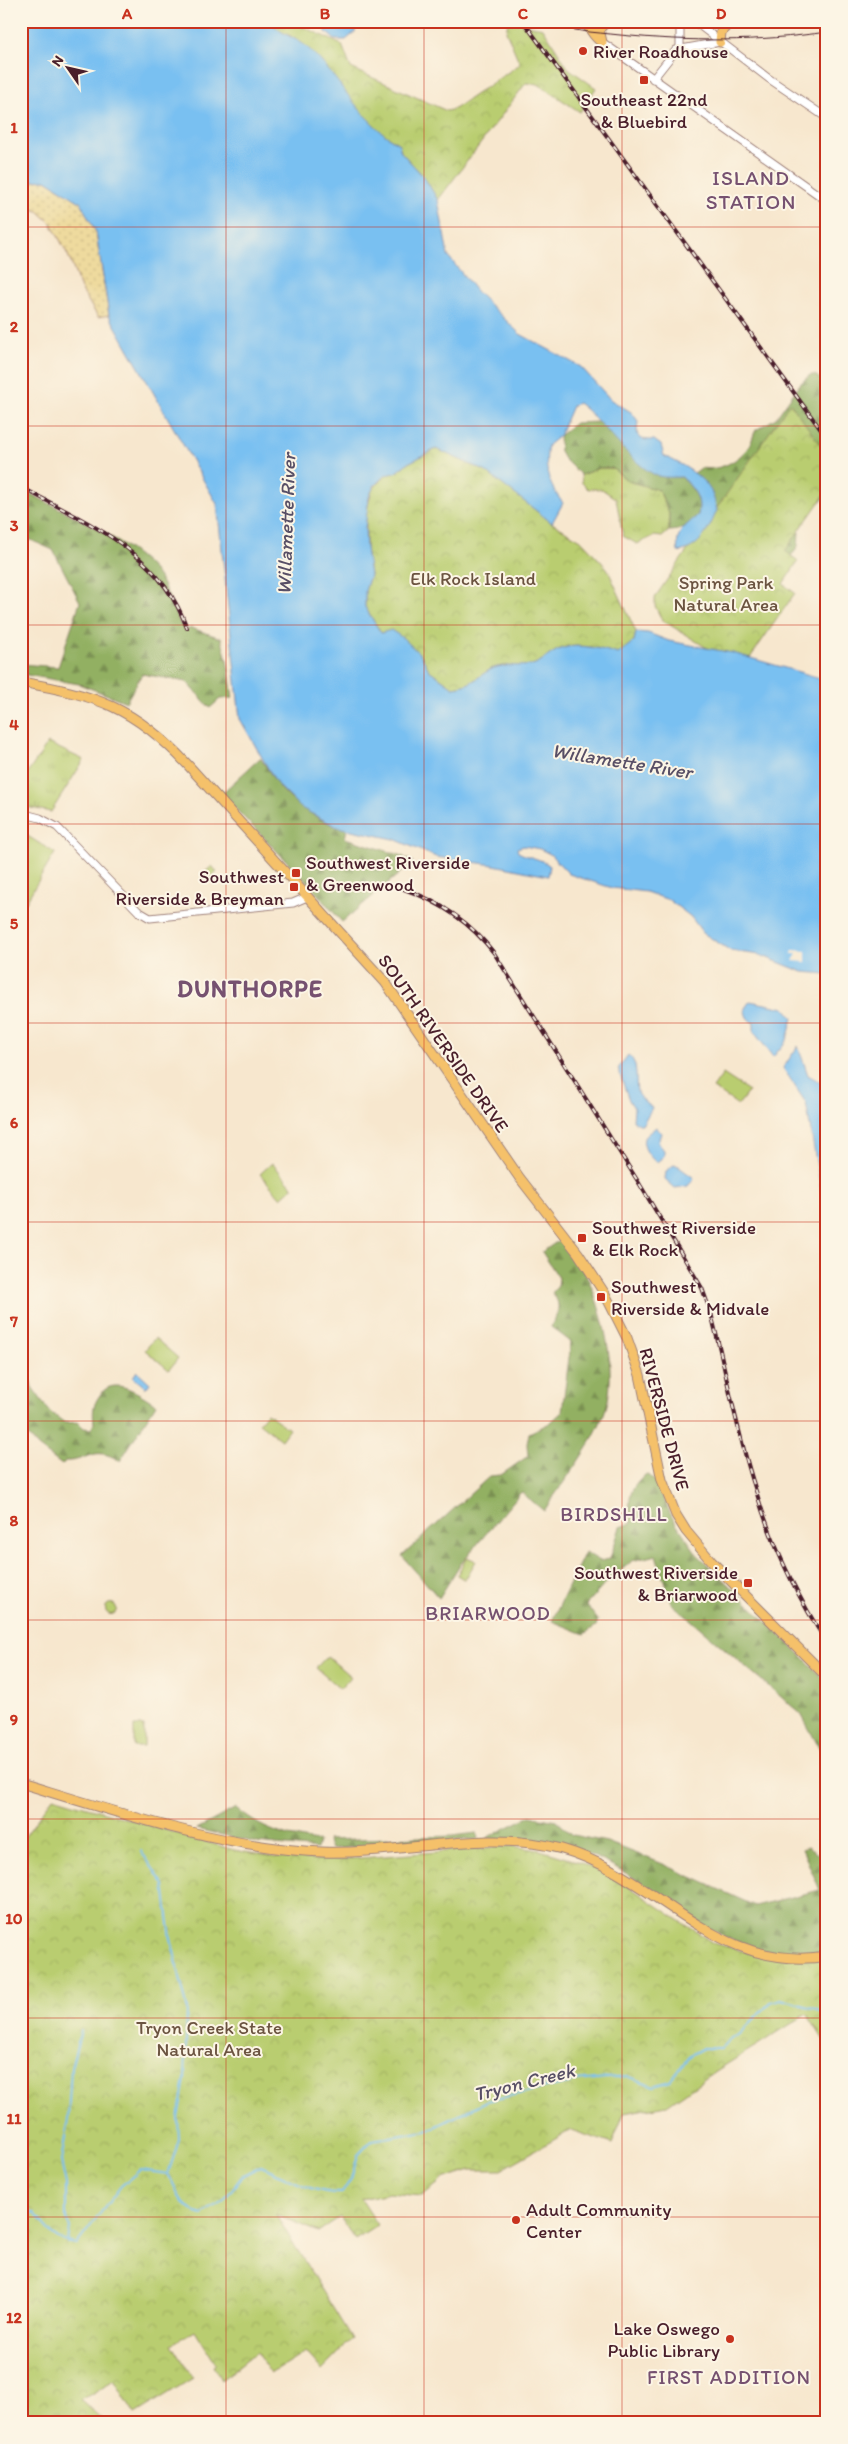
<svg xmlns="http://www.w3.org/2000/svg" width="848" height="2444" viewBox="0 0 848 2444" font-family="Itim,sans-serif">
<defs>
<pattern id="grass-tufts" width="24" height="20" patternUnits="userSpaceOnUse" patternTransform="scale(1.25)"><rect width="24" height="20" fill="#b9cd70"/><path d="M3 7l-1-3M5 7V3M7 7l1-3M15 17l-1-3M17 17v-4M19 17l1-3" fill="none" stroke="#a1b061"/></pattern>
<pattern id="forest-firs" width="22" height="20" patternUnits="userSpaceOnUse" patternTransform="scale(1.25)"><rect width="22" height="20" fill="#92b062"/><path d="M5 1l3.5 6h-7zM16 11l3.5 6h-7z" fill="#798f51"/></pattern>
<pattern id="sand-dots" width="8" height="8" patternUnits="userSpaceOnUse" patternTransform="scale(1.25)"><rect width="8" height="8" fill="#eeda9e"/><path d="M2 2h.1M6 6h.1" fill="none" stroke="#cebb88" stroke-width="1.8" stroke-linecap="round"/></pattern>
<pattern id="park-crowns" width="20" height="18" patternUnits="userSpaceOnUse" patternTransform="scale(1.25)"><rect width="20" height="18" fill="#b9cd70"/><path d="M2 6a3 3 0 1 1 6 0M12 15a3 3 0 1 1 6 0" fill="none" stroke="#a1b061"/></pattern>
</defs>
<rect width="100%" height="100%" fill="#fcf5e5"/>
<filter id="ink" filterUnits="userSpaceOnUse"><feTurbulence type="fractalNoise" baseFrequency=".02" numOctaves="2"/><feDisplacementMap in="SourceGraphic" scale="10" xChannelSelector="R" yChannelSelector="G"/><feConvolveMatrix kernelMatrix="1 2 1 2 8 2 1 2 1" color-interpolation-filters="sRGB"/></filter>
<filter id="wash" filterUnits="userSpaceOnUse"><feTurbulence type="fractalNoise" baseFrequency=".0096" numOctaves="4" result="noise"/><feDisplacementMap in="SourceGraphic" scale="20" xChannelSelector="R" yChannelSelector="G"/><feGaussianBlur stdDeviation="1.12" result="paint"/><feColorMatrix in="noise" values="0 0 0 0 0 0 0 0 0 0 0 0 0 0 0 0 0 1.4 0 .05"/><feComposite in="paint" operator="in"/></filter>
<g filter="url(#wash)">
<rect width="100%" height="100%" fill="#f7e7ce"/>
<path fill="url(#grass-tufts)" stroke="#82764e" d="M599 468H612L628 481 659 490 669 513V531L662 537 654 536 637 544 623 536 616 499 602 489H588L582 483 581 475Z
M48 743 84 760 51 812 21 806V783Z"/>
<path fill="url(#forest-firs)" stroke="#6e6846" d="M810 375H815L827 384V497C817 503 803 513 800 525 796 544 804 545 786 560L709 528 701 479 693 474 701 468C720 471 738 462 750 445 752 441 753 435 756 430L776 418 800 384Z
M600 422 658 476 682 477C693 490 702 497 698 515 688 524 683 531 669 531V513L659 490 628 481 612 468H599L581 475 564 459 560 452 559 436 575 423Z
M21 489C58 509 135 542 158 576 167 590 173 609 181 625L187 630 191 628 221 638 227 659 233 698 220 699 210 708 187 682 142 674 126 702 79 684 21 674V664L58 667 80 602 53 550 24 537 21 538Z
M260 758C267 766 271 776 278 785 291 803 325 825 347 829L345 838 400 855 413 862 342 922 306 881 221 794Z
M561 1239C568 1248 577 1257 582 1266 602 1304 620 1373 604 1414 591 1448 564 1480 544 1511L521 1492 459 1566 439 1598 402 1556 490 1476 501 1475 528 1456 527 1444 529 1433 550 1423 562 1412 571 1342 551 1327C557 1315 563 1305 552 1293L558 1286 559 1278 542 1252Z
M21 1332 32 1387 50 1412 65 1423 78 1422 84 1428 91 1429 94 1424C93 1412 92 1406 100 1395 114 1374 141 1395 156 1404L120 1461C93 1444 88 1462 65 1461L62 1465 38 1447 22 1429Z
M646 1474 655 1480 672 1517 697 1554 805 1659 827 1683V1762L801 1714 671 1603 656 1555 632 1561 606 1583 586 1605 598 1620 596 1626 584 1634 552 1621 585 1552 600 1561 610 1559 620 1527 631 1523C629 1497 627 1492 646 1474Z
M236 1808C260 1829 287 1838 319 1841L317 1849 257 1843 197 1829Z
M530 1816 557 1821 572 1835 607 1842 663 1864 755 1906 820 1890 802 1849 807 1847 827 1860V1951C804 1954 777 1955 755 1948 696 1932 652 1882 597 1858 564 1843 522 1843 486 1838Z
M477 1833 478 1839 331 1849 327 1840 453 1836Z"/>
<path fill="url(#sand-dots)" stroke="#9c7c64" d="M46 180 80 201 96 232 109 315 98 317 81 289 68 255 51 223 38 211 21 205V182Z"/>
<path fill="url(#park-crowns)" stroke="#82764e" d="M271 21H291L342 45 351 68 447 111 454 109 520 64 506 31 508 21 543 28 568 68 596 88 580 112 538 84 526 83 438 200 424 177 401 152 399 144 379 131 291 36 277 30Z
M790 403 827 454V491L785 551 798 561 783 584 795 593 750 658 707 648 662 620 655 606V597Z
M436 449 485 471 552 523 581 540 607 568 636 632 634 641 618 655C603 649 579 643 563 648 552 651 543 662 532 665 520 667 505 664 494 668 476 676 475 685 453 687L429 670 421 655 381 633 365 607V591L370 575 366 548V513L372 490 385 475 399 471 406 464Z
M53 1797 234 1850 280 1858 336 1860 510 1846 540 1850 580 1862 616 1878 713 1943 765 1957 827 1959V2045L807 2014 716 2071 667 2105 624 2113 612 2144 571 2130 501 2170H470L444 2179 422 2196 389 2193 361 2199 378 2225 355 2240 340 2217 318 2232 276 2215 352 2339 322 2370 306 2352 271 2374 256 2352 221 2380 213 2366 216 2364 195 2330 172 2344 193 2378 135 2414 114 2380 81 2400 106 2423H21V1842Z"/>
<path fill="#b9cd70" stroke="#82764e" d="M21 832 55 853 21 910Z
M212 866 217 872 208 880 203 874Z
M723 1074 749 1091 738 1105 713 1088Z
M272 1163 293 1187 281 1198 260 1174Z
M155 1338 178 1358 169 1370 145 1350Z
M267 1413 289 1429 281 1440 259 1423Z
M467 1557 476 1561 465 1580 457 1575Z
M105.5 1609a5.5 5.5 0 1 1 11 0a5.5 5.5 0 1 1-11 0Z
M327 1656 351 1677 340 1689 316 1668Z
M134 1726H144V1747H134Z"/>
<path fill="#79c0f1" stroke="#62708e" d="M21 21H271C278 34 296 37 307 47 340 77 360 122 399 144L401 152 424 177 438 200 448 256 477 292 520 334 581 367 611 400 631 412 638 421C636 437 636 440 654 440L661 445 664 456C680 463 702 475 711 491 714 496 715 504 717 510 710 528 700 549 678 552 675 531 684 528 698 515 702 497 693 489 682 477 674 477 665 478 658 476 634 468 602 420 578 403L572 406 559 436 548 445C544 469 548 484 563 503L552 523 485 471 436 449 406 464 395 473 385 475 374 486 369 497 365 528 366 548 370 575 365 591V607L381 633 391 630 403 638 421 655 429 670 453 687C475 685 476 676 494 668 505 664 520 667 532 665 543 662 552 651 563 648 579 643 603 649 618 654L634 641 636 632 648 633 669 641 733 653 827 680V974L803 972 760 955 731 951 703 933 691 917 669 900 646 892 612 888 569 874 550 854 540 849 524 846 517 848 518 852C529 858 541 858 550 866L548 876 494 865 436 857 394 839 337 827 301 808 277 784 240 719 217 504 109 315 96 232 80 202 46 180 21 182Z
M326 21H355V32L346 40H335L326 32Z
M750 1001 785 1008 793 1018 787 1040 773 1057 754 1032V1023C748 1020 745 1016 745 1008Z
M798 1046 808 1075 827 1086V1202L823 1201 806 1103 783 1068Z
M628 1055C640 1063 634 1083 638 1095L652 1108 642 1125 633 1121 634 1108 629 1100 618 1069Z
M656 1127 661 1133 658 1143 664 1150V1156L657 1162C651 1160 641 1146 644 1138 645 1135 653 1130 656 1127Z
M675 1164 694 1178 688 1186 675 1188 665 1179 666 1171Z
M137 1371 150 1383 146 1388 133 1377Z"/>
<path fill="#f7e7ce" d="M793 950 806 951V962L793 961 797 954H792Z"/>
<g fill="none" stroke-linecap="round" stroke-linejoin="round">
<path stroke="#79c0f1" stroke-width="2" d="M141 1851 164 1885 171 1939 187 2007 185 2079 178 2118 179 2140 168 2174
M21 2213H35C46 2229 56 2242 77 2244L121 2186 140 2170 168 2174C179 2192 179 2208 202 2214L223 2201 243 2175 261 2166C288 2177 311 2194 342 2193L351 2179 358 2155 372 2140 426 2131 487 2101 576 2081 627 2076 654 2086 670 2081 690 2055 703 2048H720L739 2034 771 2002 781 1999 816 2009 827 2015
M68 2243 70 2227 66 2220V2184L61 2161 68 2119 71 2068 81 2031"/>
</g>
</g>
<g filter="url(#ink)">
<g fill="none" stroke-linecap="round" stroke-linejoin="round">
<g stroke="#a0837c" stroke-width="9">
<path id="minor" d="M695 22 768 78 827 118
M602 42 827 201
M680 47V23
M653 79 676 50 720 42
M21 813 40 818 57 827 138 911 150 918 293 903 307 897"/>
</g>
<g stroke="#a0837c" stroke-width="11">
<path id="major" d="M582 21C591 26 592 37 602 42
M656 21 680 23 737 21
M602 42 599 29 607 21
M720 42 721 32 730 22
M21 682C96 695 134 707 187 764L385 982 519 1177 578 1253 605 1294 627 1338 640 1375 662 1480 676 1515 686 1531 712 1562 827 1677
M21 1783C116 1812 223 1848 322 1852 400 1855 486 1828 562 1849 660 1877 716 1974 827 1956"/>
</g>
<use href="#minor" stroke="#fff" stroke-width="7"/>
<use href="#major" stroke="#f5c16b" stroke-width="9"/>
<path stroke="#4a1f2b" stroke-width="1" d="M545 21C568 32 594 32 620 35 689 42 758 42 827 32"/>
<g stroke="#4a1f2b" stroke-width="4">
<path id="rail" d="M523 21 827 438
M21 487C88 524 159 550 187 628
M404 889C441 902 470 922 494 953L639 1183 702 1288 711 1313C726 1372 737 1433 756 1491 772 1545 797 1596 827 1643"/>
</g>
<use href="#rail" stroke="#fcf5e5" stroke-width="2" stroke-dasharray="5.5" stroke-linecap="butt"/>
</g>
</g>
<path fill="none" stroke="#c8321e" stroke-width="1" stroke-opacity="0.55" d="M226 21V2423M424 21V2423M622 21V2423M21 227H827M21 426H827M21 625H827M21 824H827M21 1023H827M21 1222H827M21 1421H827M21 1620H827M21 1819H827M21 2018H827M21 2217H827"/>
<g fill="#c8321e" stroke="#fcf5e5" stroke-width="2">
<circle cx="583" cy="51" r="5"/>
<rect x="639" y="75" width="10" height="10" rx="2.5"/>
<rect x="291" y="868" width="10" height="10" rx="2.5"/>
<rect x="289" y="882" width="10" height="10" rx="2.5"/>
<rect x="577" y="1233" width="10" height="10" rx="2.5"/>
<rect x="596" y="1292" width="10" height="10" rx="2.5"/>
<rect x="743" y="1578" width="10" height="10" rx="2.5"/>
<circle cx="516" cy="2220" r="5"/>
<circle cx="730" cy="2339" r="5"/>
</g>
<g text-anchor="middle" stroke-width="4" stroke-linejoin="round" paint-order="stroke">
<g font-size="19" fill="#4a1f2b" stroke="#fcf5e5" text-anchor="start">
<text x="593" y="58">River Roadhouse</text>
<text x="644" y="106" text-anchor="middle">Southeast 22nd<tspan x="644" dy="22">&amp; Bluebird</tspan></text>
<text x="306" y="869">Southwest Riverside<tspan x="306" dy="22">&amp; Greenwood</tspan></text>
<text x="284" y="883" text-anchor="end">Southwest<tspan x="284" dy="22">Riverside &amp; Breyman</tspan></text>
<text x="592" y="1234">Southwest Riverside<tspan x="592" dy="22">&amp; Elk Rock</tspan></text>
<text x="611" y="1293">Southwest<tspan x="611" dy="22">Riverside &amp; Midvale</tspan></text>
<text x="738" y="1579" text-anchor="end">Southwest Riverside<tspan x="738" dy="22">&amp; Briarwood</tspan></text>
<text x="526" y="2216">Adult Community<tspan x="526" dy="22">Center</tspan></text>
<text x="720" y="2335" text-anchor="end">Lake Oswego<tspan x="720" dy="22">Public Library</tspan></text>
</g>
<g font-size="19" fill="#6b5340" stroke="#fcf5e5">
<text x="473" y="585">Elk Rock Island</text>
<text x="726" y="589">Spring Park<tspan x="726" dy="22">Natural Area</tspan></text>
<text x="209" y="2034">Tryon Creek State<tspan x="209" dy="22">Natural Area</tspan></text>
</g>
<g font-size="19" fill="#4a1f2b" stroke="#fcf5e5">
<text transform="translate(444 1043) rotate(55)" y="7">SOUTH RIVERSIDE DRIVE</text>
<text transform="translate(665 1419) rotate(75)" y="7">RIVERSIDE DRIVE</text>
</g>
<g font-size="20" font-style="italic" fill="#584f66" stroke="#fcf5e5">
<text transform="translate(286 524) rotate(-88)" y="7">Willamette River</text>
<text transform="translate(622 761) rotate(9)" y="7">Willamette River</text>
<text transform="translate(524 2082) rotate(-14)" y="7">Tryon Creek</text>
</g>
<g font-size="20" letter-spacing="1" fill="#765170" stroke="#fcf5e5">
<text x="614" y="1521">BIRDSHILL</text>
<text x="488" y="1620">BRIARWOOD</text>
<text x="729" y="2384">FIRST ADDITION</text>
</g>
<g font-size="21" letter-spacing="1" fill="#765170" stroke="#fcf5e5">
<text x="751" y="185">ISLAND<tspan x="751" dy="24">STATION</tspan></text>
</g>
<g font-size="24" font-weight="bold" letter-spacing="1" fill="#765170" stroke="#fcf5e5">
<text x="250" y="997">DUNTHORPE</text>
</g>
</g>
<rect width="848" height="2444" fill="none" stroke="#fcf5e5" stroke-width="55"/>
<g transform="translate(68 68) rotate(304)" stroke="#fcf5e5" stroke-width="4" paint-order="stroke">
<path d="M0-4L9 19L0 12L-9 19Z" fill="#4a1f2b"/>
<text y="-8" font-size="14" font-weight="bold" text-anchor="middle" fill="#4a1f2b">N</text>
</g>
<rect x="28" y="28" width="792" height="2388" fill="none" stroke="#c8321e" stroke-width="2"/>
<g font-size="16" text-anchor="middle" font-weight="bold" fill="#c8321e">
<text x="127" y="19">A</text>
<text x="325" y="19">B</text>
<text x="523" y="19">C</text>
<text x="721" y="19">D</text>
<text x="14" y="133">1</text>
<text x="14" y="332">2</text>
<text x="14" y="531">3</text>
<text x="14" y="730">4</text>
<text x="14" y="929">5</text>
<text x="14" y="1128">6</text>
<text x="14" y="1327">7</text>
<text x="14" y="1526">8</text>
<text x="14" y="1725">9</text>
<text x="14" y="1924">10</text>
<text x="14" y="2124">11</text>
<text x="14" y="2323">12</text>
</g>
</svg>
